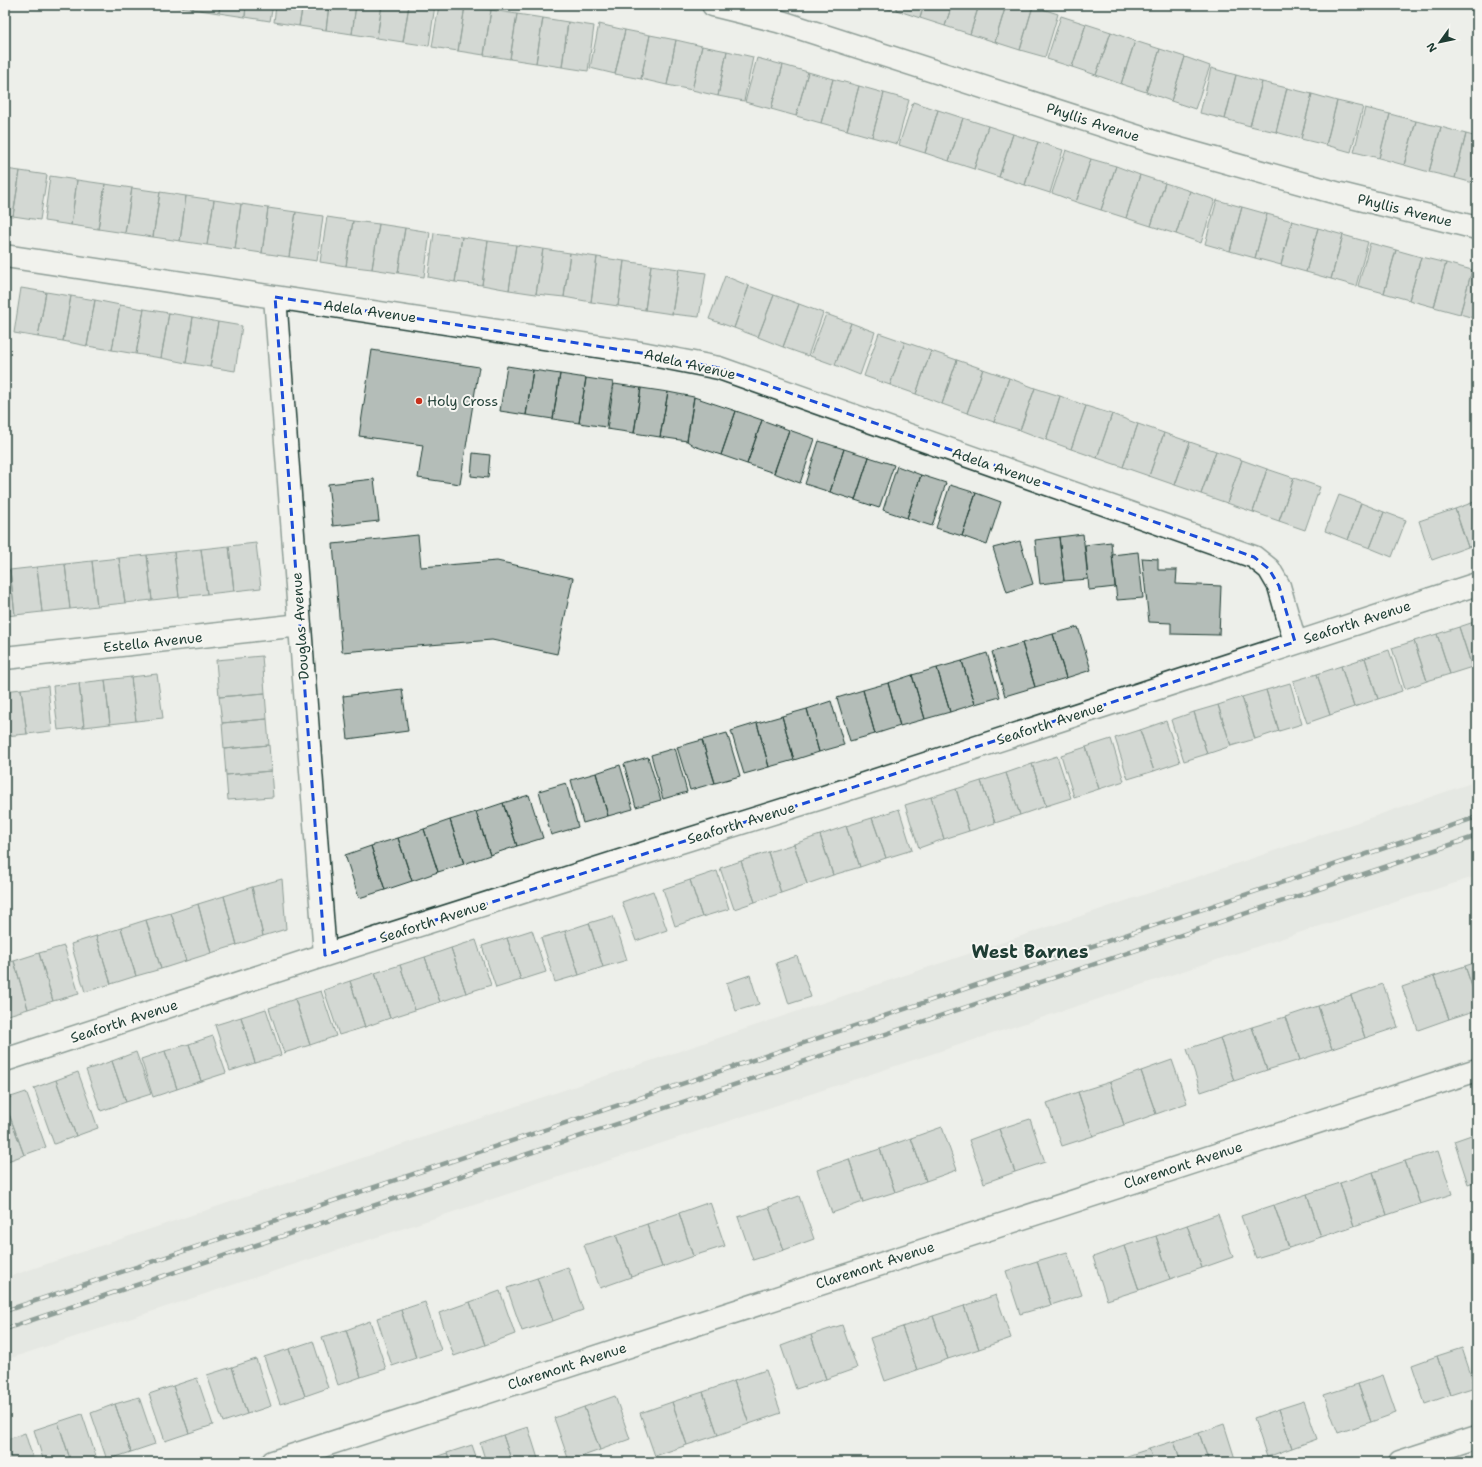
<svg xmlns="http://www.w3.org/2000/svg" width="1482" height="1467" viewBox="0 0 1482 1467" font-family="'Shantell Sans',sans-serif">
<rect width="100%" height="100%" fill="#edefea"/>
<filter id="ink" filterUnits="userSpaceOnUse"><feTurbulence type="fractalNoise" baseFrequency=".025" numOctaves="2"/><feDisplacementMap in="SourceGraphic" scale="8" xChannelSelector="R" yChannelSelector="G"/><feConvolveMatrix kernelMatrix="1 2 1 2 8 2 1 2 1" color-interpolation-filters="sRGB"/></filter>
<g filter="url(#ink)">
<path fill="#dce0db" d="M1477 781V876L1292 935 5 1360V1278L1265 854Z"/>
<path fill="#b4bdb8" stroke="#1f3d34" d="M167 5H193V9Z
M193 5H220L219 13 193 9Z
M220 5H246L245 17 219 13Z
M246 5H273L270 21 245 17Z
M276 5H303L299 26 274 22Z
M303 5H329L326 30 299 26Z
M329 5H356L352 34 326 30Z
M356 5H382L377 38 352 34Z
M382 5H409L403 42 377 38Z
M409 5H435L429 46 403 42Z
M439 5 465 6 458 51 432 47Z
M873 5H892L891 10Z
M897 5H924L920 18 896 10Z
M924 5H952L945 26 920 18Z
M952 5H979L970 34 945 26Z
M979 5H1006L995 42 970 34Z
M1006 5 1033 6 1020 50 995 42Z
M465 6 491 10 484 55 458 51Z
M1033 6 1058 14 1045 57 1020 50Z
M491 10 517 14 510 59 484 55Z
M517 14 543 18 536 63 510 59Z
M1061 16 1086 24 1072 67 1047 59Z
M543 18 568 22 562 67 536 63Z
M568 22 594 26 588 71 562 67Z
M599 24 625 30 615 74 590 68Z
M1086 24 1111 32 1096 75 1072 67Z
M625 30 650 35 641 79 615 74Z
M1111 32 1135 41 1121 84 1096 75Z
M650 35 676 40 667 85 641 79Z
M676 40 702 46 692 90 667 85Z
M1135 41 1160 49 1146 92 1121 84Z
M702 46 727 51 718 96 692 90Z
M1160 49 1185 57 1171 101 1146 92Z
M727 51 753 57 744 101 718 96Z
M1185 57 1210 66 1195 109 1171 101Z
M757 58 783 65 771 109 745 102Z
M783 65 808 72 796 116 771 109Z
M1211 68 1236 75 1225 119 1200 113Z
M808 72 833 79 821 123 796 116Z
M1236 75 1262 82 1250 126 1225 119Z
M833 79 859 86 847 130 821 123Z
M1262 82 1287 88 1276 132 1250 126Z
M859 86 884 93 872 137 847 130Z
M1287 88 1312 94 1301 139 1276 132Z
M884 93 909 100 897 144 872 137Z
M1312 94 1337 101 1326 145 1301 139Z
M1337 101 1363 107 1351 152 1326 145Z
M913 102 938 110 925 153 899 145Z
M1365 108 1390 114 1379 158 1354 152Z
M938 110 963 118 949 161 925 153Z
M1390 114 1416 121 1404 165 1379 158Z
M963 118 988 126 974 169 949 161Z
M1416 121 1441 127 1429 172 1404 165Z
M988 126 1013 134 999 177 974 169Z
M1441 127 1466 134 1455 178 1429 172Z
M1013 134 1038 142 1025 185 999 177Z
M1466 134 1477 137V184L1455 178Z
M1038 142 1063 150 1050 193 1025 185Z
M1066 150 1091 159 1076 202 1052 193Z
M1091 159 1116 166 1101 210 1076 202Z
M1116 166 1140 175 1126 218 1101 210Z
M5 169 20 171 13 216 5 215Z
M20 171 47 175 40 220 13 216Z
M1140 175 1165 183 1151 226 1126 218Z
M50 176 77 180 71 225 44 221Z
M77 180 105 184 98 229 71 225Z
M1165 183 1190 191 1176 234 1151 226Z
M105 184 132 188 125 233 98 229Z
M132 188 160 192 153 237 125 233Z
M1190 191 1215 200 1201 243 1176 234Z
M160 192 186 196 180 241 153 237Z
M186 196 214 200 207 245 180 241Z
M214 200 241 204 235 249 207 245Z
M1217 200 1242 207 1230 251 1205 244Z
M241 204 268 208 262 253 235 249Z
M1242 207 1267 214 1255 258 1230 251Z
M268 208 296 212 289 257 262 253Z
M296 212 323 216 317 261 289 257Z
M1267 214 1292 221 1281 265 1255 258Z
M327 217 353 221 346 266 320 262Z
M353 221 379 224 372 269 346 266Z
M1292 221 1318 228 1306 272 1281 265Z
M379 224 405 228 398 273 372 269Z
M405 228 430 232 424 277 398 273Z
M1318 228 1343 235 1331 279 1306 272Z
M434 233 462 237 455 282 428 277Z
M1343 235 1368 242 1356 286 1331 279Z
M462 237 488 241 482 285 455 282Z
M488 241 516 245 509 290 482 285Z
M1370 243 1396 250 1384 293 1358 286Z
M516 245 543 249 536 294 509 290Z
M543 249 570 253 564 297 536 294Z
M1396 250 1421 257 1409 300 1384 293Z
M570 253 597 257 591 302 564 297Z
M597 257 624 261 618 306 591 302Z
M1421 257 1446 263 1434 307 1409 300Z
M624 261 651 265 645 310 618 306Z
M1446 263 1472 270 1460 314 1434 307Z
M651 265 679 269 672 314 645 310Z
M679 269 706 273 699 317 672 314Z
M1472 270 1477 272V319L1460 314Z
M725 276 749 286 734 328 709 319Z
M749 286 774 295 758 337 734 328Z
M21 288 46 292 38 337 14 333Z
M46 292 71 296 63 341 38 337Z
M774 295 799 304 783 347 758 337Z
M71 296 95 300 87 346 63 341Z
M95 300 120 305 112 350 87 346Z
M799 304 823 313 808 356 783 347Z
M120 305 144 309 136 354 112 350Z
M144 309 169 313 161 358 136 354Z
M169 313 193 317 186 363 161 358Z
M826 314 851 323 835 365 810 356Z
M193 317 218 322 210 367 186 363Z
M218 322 242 326 235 371 210 367Z
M851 323 875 332 860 375 835 365Z
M879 333 905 342 890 385 864 376Z
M905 342 931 351 916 394 890 385Z
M372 350 479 367 460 484 418 478 423 445 359 436Z
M931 351 957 360 942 404 916 394Z
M957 360 983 369 967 413 942 404Z
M507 366 533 370 526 415 500 411Z
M983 369 1009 378 994 422 967 413Z
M533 370 560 374 553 419 526 415Z
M560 374 586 378 579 423 553 419Z
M586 378 613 382 606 427 579 423Z
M1009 378 1035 388 1020 430 994 422Z
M614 384 641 388 634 433 607 429Z
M641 388 668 392 660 437 634 433Z
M1035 388 1060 396 1046 440 1020 430Z
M668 392 694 397 687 441 660 437Z
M1060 396 1086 406 1071 449 1046 440Z
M694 397 736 411 721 455 694 446 687 441Z
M1086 406 1112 414 1097 458 1071 449Z
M736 411 762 420 747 464 721 455Z
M1112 414 1138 424 1123 467 1097 458Z
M762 420 789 430 774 473 747 464Z
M1138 424 1164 433 1149 476 1123 467Z
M789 430 815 439 800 483 774 473Z
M1164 433 1190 442 1175 485 1149 476Z
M819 441 844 449 830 492 805 484Z
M1190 442 1216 451 1201 494 1175 485Z
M844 449 869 457 855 500 830 492Z
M1216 451 1242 460 1227 503 1201 494Z
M473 453 490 455 488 478 471 476Z
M869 457 894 465 879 508 855 500Z
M1242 460 1267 469 1253 512 1227 503Z
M897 466 921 475 907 518 883 510Z
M1267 469 1294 478 1279 521 1253 512Z
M921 475 946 483 932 526 907 518Z
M1294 478 1320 487 1305 530 1279 521Z
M374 479 379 521 333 526 328 484Z
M950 485 976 493 962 536 936 528Z
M976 493 1001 502 987 545 962 536Z
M1339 495 1361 503 1348 540 1325 531Z
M1477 501V544L1468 547 1455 509Z
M1361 503 1384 512 1370 548 1348 540Z
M1455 509 1468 547 1432 560 1419 521Z
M1384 512 1406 520 1392 557 1370 548Z
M1083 534 1088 579 1064 581 1059 537Z
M418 535 421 567 497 561 573 578 557 654 492 640 342 652 333 544Z
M1059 537 1064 581 1040 584 1035 540Z
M1020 541 1033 584 1007 592 993 548Z
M1111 542 1115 587 1089 590 1085 545Z
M256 543 261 588 234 591 229 546Z
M229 546 234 591 207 594 201 549Z
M201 549 207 594 179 597 174 552Z
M174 552 179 597 152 600 147 555Z
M1138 552 1143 598 1117 600 1112 555Z
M147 555 152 600 125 603 119 558Z
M119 558 125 603 97 606 92 561Z
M1142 558 1158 559V570H1177L1176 584 1221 586 1219 635 1171 634V623L1149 622Z
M92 561 97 606 70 609 65 564Z
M65 564 70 609 42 612 37 567Z
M37 567 42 612 15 615 10 570Z
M5 570H10L15 615 5 616Z
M1477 621V665L1472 667 1459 627Z
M1078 627 1091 670 1066 678 1053 634Z
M1459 627 1472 667 1450 674 1437 634Z
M1053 634 1066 678 1035 687 1022 643Z
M1437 634 1450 674 1427 681 1414 641Z
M1414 641 1427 681 1405 689 1392 648Z
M1022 643 1035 687 1005 696 992 652Z
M1389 650 1402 691 1378 699 1365 658Z
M987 653 1000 697 975 704 962 661Z
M262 656 265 693 219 697 216 660Z
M1365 658 1378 699 1354 707 1341 666Z
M962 661 975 704 950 712 937 668Z
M1341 666 1354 707 1330 715 1317 674Z
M937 668 950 712 925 719 912 675Z
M157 674 163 718 136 721 131 677Z
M1317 674 1330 715 1307 723 1293 681Z
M912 675 925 719 900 726 888 683Z
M131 677 136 721 110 724 105 680Z
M105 680 110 724 84 727 79 683Z
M79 683 84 727 58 730 53 686Z
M888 683 900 726 875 734 863 690Z
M1290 683 1302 724 1279 731 1266 690Z
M48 686 52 731 27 734 21 689Z
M21 689 27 734 5 736V691Z
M402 689 408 731 348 739 343 696Z
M863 690 875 734 850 741 837 698Z
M1266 690 1279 731 1255 739 1242 697Z
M265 693 267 719 222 723 219 697Z
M1242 697 1255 739 1231 746 1218 705Z
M831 701 844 745 819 752 807 709Z
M1218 705 1231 746 1207 754 1194 712Z
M807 709 819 752 794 760 782 716Z
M1194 712 1207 754 1184 761 1171 720Z
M782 716 794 760 769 767 757 723Z
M267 719 269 745 224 749 222 723Z
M1166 721 1180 762 1154 771 1140 730Z
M757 723 769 767 744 774 731 731Z
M1140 730 1154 771 1128 779 1115 738Z
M727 733 740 776 715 783 702 740Z
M1111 739 1124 781 1099 789 1086 747Z
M702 740 715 783 690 790 677 747Z
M269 745 271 771 226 775 224 749Z
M1086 747 1099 789 1074 797 1061 755Z
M675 748 687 792 663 799 651 755Z
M1057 756 1071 798 1046 806 1032 764Z
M648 757 661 800 636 807 624 764Z
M1032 764 1046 806 1020 815 1006 773Z
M620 765 633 809 608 816 596 773Z
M271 771 273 797 228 800 226 775Z
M596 773 608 816 583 823 571 780Z
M1006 773 1020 815 995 823 981 781Z
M981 781 995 823 969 831 956 789Z
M566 783 578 827 551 835 539 791Z
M956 789 969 831 944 839 931 797Z
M529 795 543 838 517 846 503 803Z
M931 797 944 839 919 848 905 805Z
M503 803 517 846 490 855 476 812Z
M899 809 912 850 886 858 872 818Z
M476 812 490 855 464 864 450 820Z
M872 818 886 858 860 867 846 826Z
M450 820 464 864 438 872 424 829Z
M846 826 860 867 833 875 820 835Z
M424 829 438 872 412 881 398 838Z
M820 835 833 875 807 884 794 844Z
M398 838 412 881 385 890 371 846Z
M794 844 807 884 781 893 768 852Z
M371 846 385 890 359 898 345 855Z
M768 852 781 893 755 902 741 861Z
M741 861 755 902 734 909 720 868Z
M717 871 729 909 702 917 690 880Z
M282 879 286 929 263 936 252 887Z
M690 880 702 917 675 926 663 889Z
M252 887 263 936 237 945 224 896Z
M653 891 667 930 636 941 622 902Z
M224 896 237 945 211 953 198 904Z
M198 904 211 953 186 961 171 913Z
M171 913 186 961 161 969 146 920Z
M613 916 627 960 603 967 589 923Z
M146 920 161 969 136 976 121 928Z
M589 923 603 967 579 975 565 931Z
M121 928 136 976 111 984 96 936Z
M532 930 546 972 521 980 507 938Z
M565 931 579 975 555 982 541 938Z
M96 936 111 984 85 992 71 944Z
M507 938 521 980 496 988 482 946Z
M476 940 491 985 466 993 451 948Z
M64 946 79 994 53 1001 39 953Z
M451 948 466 993 440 1002 425 957Z
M39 953 53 1001 28 1009 14 961Z
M797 956 811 997 789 1004 776 963Z
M425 957 440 1002 415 1010 400 965Z
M14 961 28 1009 5 1016V963Z
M1477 962V1001L1465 966Z
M400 965 415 1010 390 1018 375 973Z
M1465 966 1477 1001V1010L1449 1019 1434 976Z
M375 973 390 1018 365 1027 350 981Z
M750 975 759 1004 736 1011 726 983Z
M1434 976 1449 1019 1418 1030 1402 987Z
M350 981 365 1027 339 1035 324 990Z
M1383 984 1398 1027 1365 1038 1351 995Z
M321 991 336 1036 310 1045 295 999Z
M1351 995 1365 1038 1332 1049 1318 1006Z
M295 999 310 1045 284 1053 269 1008Z
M1318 1006 1332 1049 1300 1060 1285 1017Z
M266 1009 281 1055 255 1063 241 1017Z
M241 1017 255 1063 230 1071 215 1025Z
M1285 1017 1300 1060 1267 1070 1252 1027Z
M1252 1027 1267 1070 1234 1081 1220 1038Z
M213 1036 226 1073 201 1081 189 1044Z
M1220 1038 1234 1081 1201 1092 1187 1049Z
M189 1044 201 1081 177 1089 165 1051Z
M165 1051 177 1089 153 1097 141 1059Z
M136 1052 151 1094 126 1102 112 1061Z
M1172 1060 1187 1103 1156 1114 1141 1071Z
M112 1061 126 1102 101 1111 86 1070Z
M1141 1071 1156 1114 1124 1125 1110 1082Z
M78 1072 98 1128 76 1136 56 1080Z
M56 1080 76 1136 54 1144 34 1088Z
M1110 1082 1124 1125 1093 1136 1078 1092Z
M26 1092 46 1147 24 1155 5 1103V1099Z
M1078 1092 1093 1136 1062 1146 1047 1103Z
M5 1103 24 1155 5 1162Z
M1030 1119 1045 1162 1015 1172 999 1129Z
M942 1127 957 1170 926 1181 911 1138Z
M999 1129 1015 1172 984 1183 969 1140Z
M1477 1133V1181L1468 1184 1454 1141Z
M911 1138 926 1181 895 1192 880 1149Z
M880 1149 895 1192 863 1202 849 1159Z
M1438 1151 1452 1194 1420 1204 1405 1161Z
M849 1159 863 1202 832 1213 817 1170Z
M1405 1161 1420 1204 1387 1215 1373 1172Z
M1373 1172 1387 1215 1354 1226 1340 1183Z
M1340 1183 1354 1226 1321 1237 1307 1194Z
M1307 1194 1321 1237 1289 1248 1274 1205Z
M799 1196 814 1239 784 1250 769 1207Z
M710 1202 725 1246 693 1256 679 1213Z
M1274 1205 1289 1248 1256 1258 1241 1216Z
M769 1207 784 1250 753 1260 738 1217Z
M679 1213 693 1256 662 1267 647 1224Z
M1218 1214 1233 1257 1202 1268 1187 1225Z
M647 1224 662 1267 631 1277 616 1235Z
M1187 1225 1202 1268 1170 1279 1156 1236Z
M616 1235 631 1277 600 1288 584 1245Z
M1156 1236 1170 1279 1139 1290 1124 1246Z
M1124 1246 1139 1290 1107 1300 1093 1257Z
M1067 1252 1082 1295 1051 1305 1037 1261Z
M1037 1261 1051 1305 1020 1314 1006 1271Z
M568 1267 583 1310 553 1321 537 1278Z
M537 1278 553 1321 522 1331 507 1288Z
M500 1291 515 1334 485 1345 470 1302Z
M996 1295 1011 1338 979 1349 964 1306Z
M425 1302 441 1350 416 1358 401 1310Z
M470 1302 485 1345 454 1356 439 1313Z
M964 1306 979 1349 948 1359 933 1316Z
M401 1310 416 1358 392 1366 377 1318Z
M933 1316 948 1359 917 1370 902 1327Z
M370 1321 386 1369 361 1377 346 1330Z
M842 1325 857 1368 826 1379 811 1335Z
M902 1327 917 1370 885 1381 870 1338Z
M346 1330 361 1377 338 1385 322 1337Z
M811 1335 826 1379 796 1389 781 1346Z
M313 1341 328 1388 305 1396 289 1349Z
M1462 1348 1475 1387 1450 1395 1437 1356Z
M289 1349 305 1396 280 1404 264 1357Z
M1437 1356 1450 1395 1425 1404 1412 1365Z
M256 1359 271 1406 247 1414 232 1367Z
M232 1367 247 1414 223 1422 207 1375Z
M766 1370 781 1413 749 1424 734 1381Z
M1383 1375 1396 1413 1371 1422 1358 1384Z
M197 1378 213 1425 189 1433 173 1386Z
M734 1381 749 1424 718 1435 703 1392Z
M1358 1384 1371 1422 1338 1433 1324 1395Z
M173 1386 189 1433 165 1441 149 1394Z
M703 1392 718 1435 687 1445 672 1402Z
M615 1396 630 1439 600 1450 584 1407Z
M139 1397 155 1444 131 1452 115 1404Z
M1304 1401 1317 1439 1292 1448 1279 1409Z
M672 1402 687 1445 655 1456 640 1413Z
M115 1404 131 1452 107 1460 91 1413Z
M584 1407 600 1450 569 1461 554 1418Z
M1279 1409 1292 1448 1267 1457 1254 1418Z
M82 1414 98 1462H71L58 1422Z
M58 1422 71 1462H44L34 1430Z
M1224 1424 1236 1462H1209L1199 1433Z
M528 1427 539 1462H512L503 1435Z
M25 1433 34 1462H7L5 1455V1440Z
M1199 1433 1209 1462H1181L1174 1441Z
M503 1435 512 1462H486L480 1443Z
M1174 1441 1181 1462H1154L1149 1449Z
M472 1445 478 1462H451L447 1453Z
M1149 1449 1154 1462H1126L1124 1457Z
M447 1453 451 1462H424V1461Z"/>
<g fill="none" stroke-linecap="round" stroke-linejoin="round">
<g stroke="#1f3d34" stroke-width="25">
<path id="minor" d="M713 5 778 21 1151 141 1340 194 1477 228
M5 256 642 353 719 368 1254 557 1269 569 1279 586 1295 642
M275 297 325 955
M5 658 300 625
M5 1060 325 955 645 853 821 798 1477 584
M273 1462 1477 1070
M1400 1462 1477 1437"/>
</g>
<use href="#minor" stroke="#f6f6f2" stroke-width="22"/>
<g stroke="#1f3d34" stroke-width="4.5">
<path id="rail" d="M5 1311 1477 817
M5 1329 1477 836"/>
</g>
<use href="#rail" stroke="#f6f6f2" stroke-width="3" stroke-dasharray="9" stroke-linecap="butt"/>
</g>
</g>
<path d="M0 0H1482V1467H0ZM275 297 642 353 719 368 1254 557 1269 569 1279 586 1295 642 821 798 325 955Z" fill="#edefea" fill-opacity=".55" fill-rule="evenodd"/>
<path fill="none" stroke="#1d4ed8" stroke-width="3" stroke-dasharray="8 5" stroke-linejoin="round" d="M275 297 642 353 719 368 1254 557 1269 569 1279 586 1295 642 821 798 325 955Z"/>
<circle fill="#c8321e" stroke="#f6f6f2" stroke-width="1.5" cx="419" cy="401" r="4"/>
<g text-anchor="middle" stroke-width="4" stroke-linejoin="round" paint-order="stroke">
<g font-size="14" fill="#1f3d34" stroke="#f6f6f2">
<text transform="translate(1093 122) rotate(18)" y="5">Phyllis Avenue</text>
<text transform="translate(1405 210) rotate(14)" y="5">Phyllis Avenue</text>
<text transform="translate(370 311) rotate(8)" y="5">Adela Avenue</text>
<text transform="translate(690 364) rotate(13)" y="5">Adela Avenue</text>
<text transform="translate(997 467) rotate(19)" y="5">Adela Avenue</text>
<text transform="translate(1357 622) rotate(-18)" y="5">Seaforth Avenue</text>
<text transform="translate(300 626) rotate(-94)" y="5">Douglas Avenue</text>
<text transform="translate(153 642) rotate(-6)" y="5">Estella Avenue</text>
<text transform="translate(1050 723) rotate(-18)" y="5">Seaforth Avenue</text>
<text transform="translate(741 823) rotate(-17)" y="5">Seaforth Avenue</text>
<text transform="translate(433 921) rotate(-18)" y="5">Seaforth Avenue</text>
<text transform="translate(124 1021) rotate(-18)" y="5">Seaforth Avenue</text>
<text transform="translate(1183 1165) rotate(-18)" y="5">Claremont Avenue</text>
<text transform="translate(875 1265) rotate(-18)" y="5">Claremont Avenue</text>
<text transform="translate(567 1366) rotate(-18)" y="5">Claremont Avenue</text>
</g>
<g font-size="14" fill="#1f3d34" stroke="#f6f6f2" text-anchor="start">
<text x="427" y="406">Holy Cross</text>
</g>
<g font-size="18" font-weight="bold" fill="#1f3d34" stroke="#f6f6f2">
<text x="1030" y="958">West Barnes</text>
</g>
</g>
<rect width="1482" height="1467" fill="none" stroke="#f6f6f2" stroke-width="20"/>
<rect x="10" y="10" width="1462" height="1447" fill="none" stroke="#1f3d34" stroke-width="1.5" filter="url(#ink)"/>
<g transform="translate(1440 42) rotate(237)" stroke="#f6f6f2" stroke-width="3" paint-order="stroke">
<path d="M0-3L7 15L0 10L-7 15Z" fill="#1f3d34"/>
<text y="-6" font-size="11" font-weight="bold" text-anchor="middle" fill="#1f3d34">N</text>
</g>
</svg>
